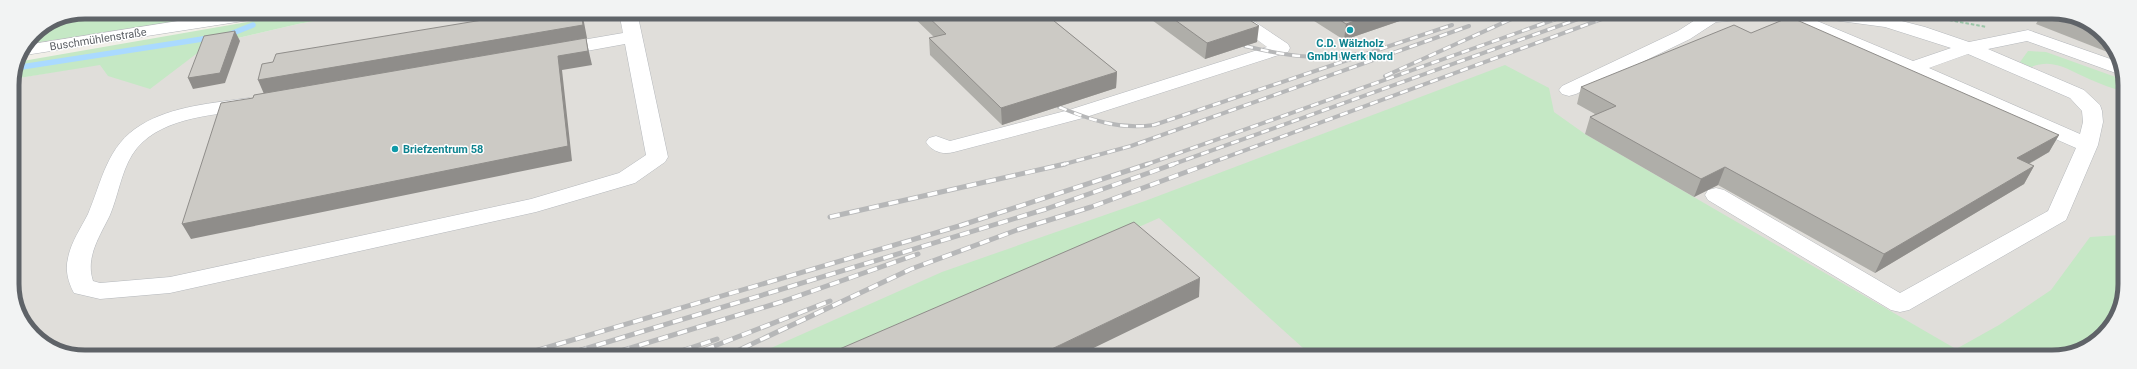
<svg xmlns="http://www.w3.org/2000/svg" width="2137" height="369" viewBox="0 0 2137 369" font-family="Roboto,sans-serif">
<rect width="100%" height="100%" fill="#f1efe8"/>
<path fill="#e0deda" d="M363 12 2062 13 2103 33 2124 71V294L2100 339 2052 357 75 356 37 339 14 303 13 79 208 45 298 24Z"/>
<path fill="#c5e8c5" d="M85 12H239L27 44C42 21 60 17 85 12Z
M305 12H363L298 24 208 45 150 89 108 76 100 65 13 79 17 62Z
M2028 51 2046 52 2124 80V92C2112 88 2100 84 2089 79 2068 70 2054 58 2031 67L2020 62Z
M1505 65 1549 88 1554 112 1585 134 1956 349 1999 325 2051 290 2090 237 2120 235 2124 228V294L2100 339 2052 357H1313L1159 218 847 357H751L942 272 1145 201Z"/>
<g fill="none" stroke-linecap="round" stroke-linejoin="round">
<path stroke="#aadaff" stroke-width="5.5" d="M228 35 253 25
M15 68 209 38"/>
<path stroke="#aadaff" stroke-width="6" d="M466 356H477"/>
<g stroke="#b5b8bc" stroke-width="1">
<path id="minor" d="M235 12H278L275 16 269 17 19 56 26 45Z
M619 12H637L668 157 665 162 635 183 536 212 170 293 100 299 74 293C68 282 65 270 68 258 71 242 81 228 88 214 102 181 107 145 141 125 172 106 213 103 249 98L256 100 259 104 256 108 249 110C211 115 155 118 132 155 121 173 118 196 110 215 100 236 85 257 93 281L100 283 170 277 531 199 619 173 646 155 625 44 559 56 552 54 550 50 552 46 559 44 623 33Z
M1219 12H1240L1288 44 1290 48 1288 52 1083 118 954 152C944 155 932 152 926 142L929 138 936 136 950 141 1069 110 1267 47Z
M1706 13H1771L1768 17 1762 18 1716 22 1690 39 1576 94 1569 96 1562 94 1559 90 1562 86 1678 31Z
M1775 13H1798L1913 61 1951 48 1885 27 1818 18 1812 17 1809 13H1862L1886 17 1925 27 1969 42 2028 30 2119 62 2124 71V76L2027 41 1988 49 2084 90 2100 105 2102 111 2103 122 2098 145 2066 220 1909 310 1900 312 1891 310 1708 200 1705 195 1708 190 1716 188 1724 190 1900 293 2048 211 2076 148 1778 17ZM1968 54 2070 98 2082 111 2083 122 2080 134 1929 68Z"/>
</g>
<path stroke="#9cc7a9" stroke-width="2" stroke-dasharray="3.5 2" stroke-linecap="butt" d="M1933 17 1987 27"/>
<use href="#minor" fill="#fff" fill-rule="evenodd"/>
<g stroke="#b6b7b8" stroke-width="4">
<path id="rail-far1" d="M1245 46C1282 55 1317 61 1355 54
M1385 76 1527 12
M1059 107C1091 120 1119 130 1154 125L1452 25
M1061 165 1131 146 1469 26
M1145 165 1576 12
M1171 165 1595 13
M1205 165 1618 13"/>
</g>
<g stroke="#b6b7b8" stroke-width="5">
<path id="rail" d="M830 217 1065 164
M518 356 959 226 1148 164
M558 357 1046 209 1174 164
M601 357 781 302 918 254
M663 357 717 339
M686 357 830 301
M724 357 911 269 1017 230 1091 207 1208 164"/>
</g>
<use href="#rail-far1" stroke="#fff" stroke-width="2.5" stroke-dasharray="8" stroke-linecap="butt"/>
<use href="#rail" stroke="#fff" stroke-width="3.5" stroke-dasharray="10" stroke-linecap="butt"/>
</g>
<path fill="#afaea9" d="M908 12H1043L1117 72 1116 88 1002 125 930 55 929 38 934 37Z
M1141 12H1237L1257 42 1205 59Z
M1291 12H1426L1344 40 1311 19 1305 21Z
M2042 13H2062L2103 33 2115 55 2036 24Z
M1751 33 2059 135 2049 152 2029 164 2034 166 2024 184 1875 273 1718 185 1694 197 1585 134 1590 117 1595 114 1577 104 1581 87Z"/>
<path fill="#8f8d8a" d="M581 12H582L583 17 587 38 264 94 258 80Z
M1306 12H1312L1311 19 1305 21Z
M1381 12H1426L1344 40 1346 24Z
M1259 26 1257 42 1205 59 1207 43Z
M235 31 240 41 225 83 193 89 188 78Z
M586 38 589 52 592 65 562 70 572 161 191 239 182 224 558 56Z
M1117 72 1116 88 1002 125 1001 108Z
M2059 135 2049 152 2007 176 2017 158Z
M2034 166 2024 184 1875 273 1884 254Z
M1725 167 1718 185 1694 197 1701 179Z
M1200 278 1199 297 1075 357H1035Z"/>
<path fill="#cccac5" stroke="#8f8d8a" d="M531 12H581L583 25 258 80 262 64 273 62 276 54Z
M923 12H1043L1117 72 1001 108 929 38 946 34Z
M1164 12H1237L1259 26 1207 43Z
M1328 12H1381L1346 24Z
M2052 13H2062L2090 27Z
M1790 17 2059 135 2017 158 2034 166 1884 254 1725 167 1701 179 1590 117 1616 106 1581 87 1734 25 1751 33Z
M235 31 220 73 188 78 204 36Z
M586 38 588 51 558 56 568 146 182 224 221 103 253 98 254 95Z
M1134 222 1200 278 1035 357H830L828 354Z"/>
<g fill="#0f9aa8" stroke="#fff" stroke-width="1.5">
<circle cx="1350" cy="30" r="4"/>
<circle cx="395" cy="149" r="4"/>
</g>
<g text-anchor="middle" stroke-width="3" stroke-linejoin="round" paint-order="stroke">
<g font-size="11" fill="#5f6368" stroke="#fff">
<text transform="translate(98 39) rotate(-9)" y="4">Buschmühlenstraße</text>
</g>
<g font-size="11" font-weight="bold" fill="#0d838f" stroke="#fff">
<text x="1350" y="47">C.D. Wälzholz<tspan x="1350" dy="13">GmbH Werk Nord</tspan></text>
<text x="403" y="153" text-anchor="start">Briefzentrum 58</text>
</g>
</g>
<path d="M0 0H2137V369H0ZM85 19H2052A66 66 0 0 1 2118 85V284A66 66 0 0 1 2052 350H85A66 66 0 0 1 19 284V85A66 66 0 0 1 85 19Z" fill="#f2f3f3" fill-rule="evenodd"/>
<path fill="none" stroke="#5f6368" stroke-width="5" d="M85 19H2052A66 66 0 0 1 2118 85V284A66 66 0 0 1 2052 350H85A66 66 0 0 1 19 284V85A66 66 0 0 1 85 19Z"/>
</svg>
